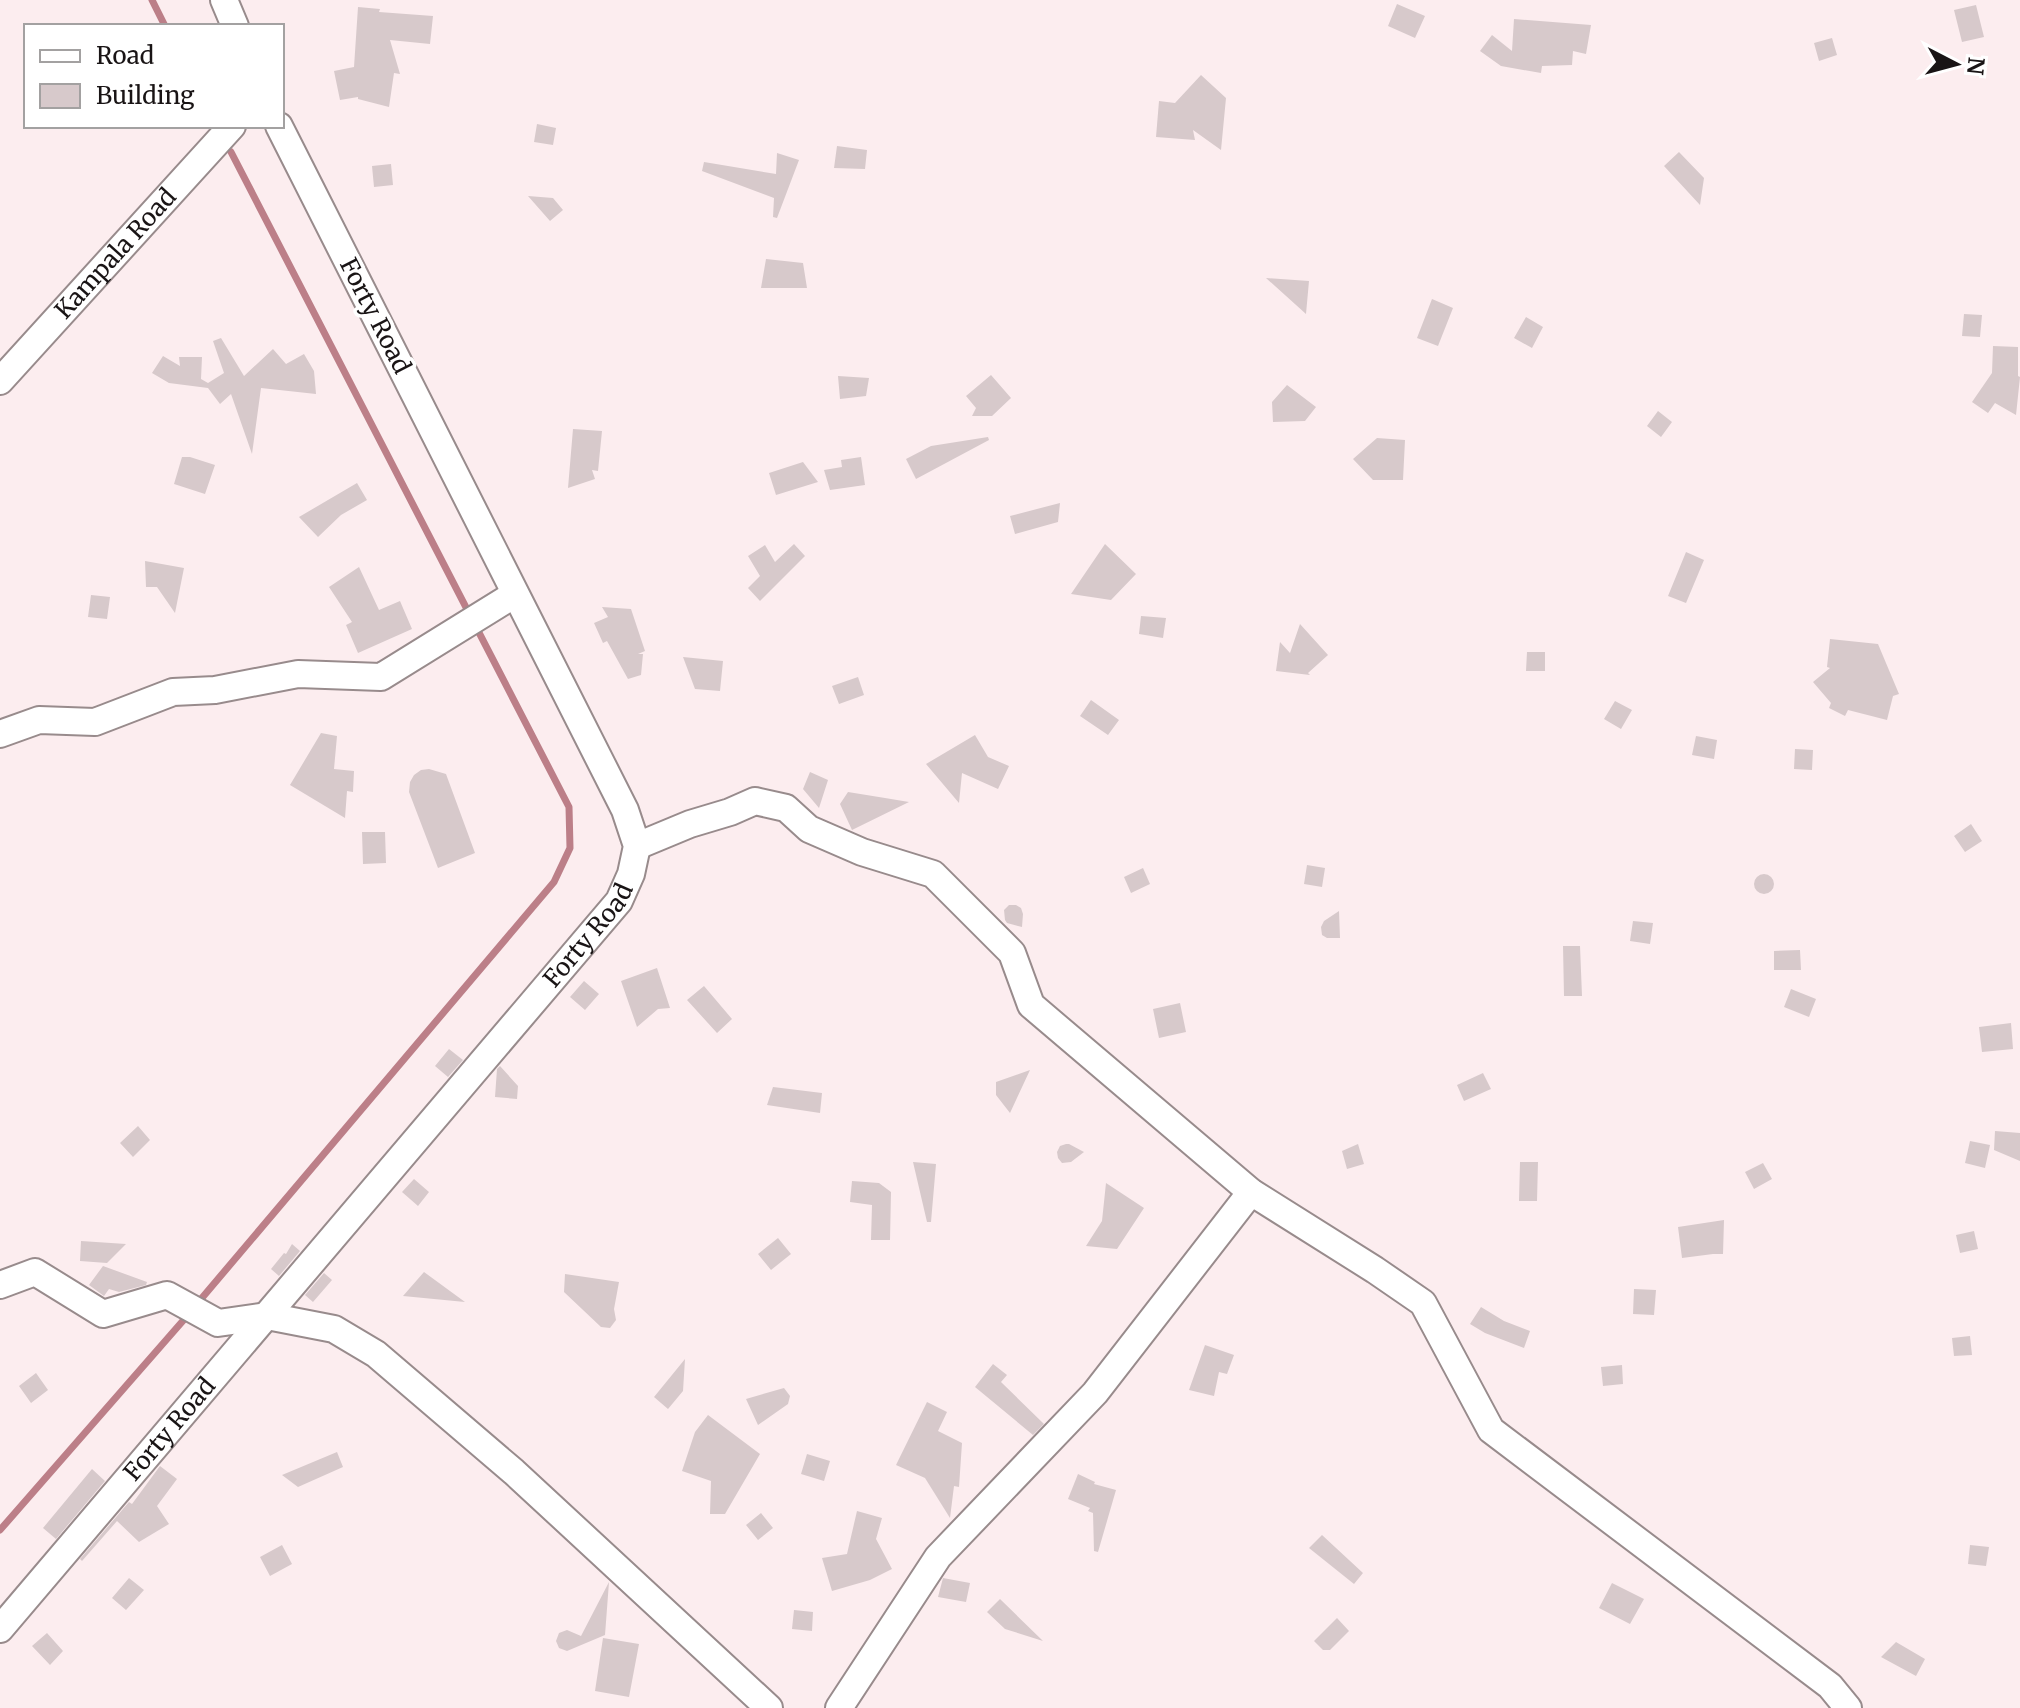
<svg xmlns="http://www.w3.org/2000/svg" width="2020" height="1708" viewBox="0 0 2020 1708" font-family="Merriweather,serif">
<rect width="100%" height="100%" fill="#fcedef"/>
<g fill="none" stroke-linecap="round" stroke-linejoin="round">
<path stroke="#bc7f88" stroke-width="7" d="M152 0 165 26
M196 1305 554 882 570 848 569 807 231 152
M0 1530 188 1315"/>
</g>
<path fill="#d7c9cb" d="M1397 4 1425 16 1415 38 1388 26Z
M1976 5 1984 37 1962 42 1954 10Z
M358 7 380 9 379 12 433 16 430 44 390 40 400 74 394 73 389 107 358 99V97L340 100 334 71 354 67Z
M1514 19 1591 25 1586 54 1573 51 1572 65 1542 66 1541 73 1501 66 1480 51 1492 35 1512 51Z
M1832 38 1837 55 1819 61 1814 43Z
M1201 75 1226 98 1221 150 1193 130 1195 140 1156 137 1159 101 1175 103Z
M537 124 556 128 553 145 534 142Z
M837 146 867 150 865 169 834 168Z
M1679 152 1704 178 1700 205 1664 166Z
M777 153 799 160 777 218 773 217 774 198 702 171 704 162 776 174Z
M391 164 393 185 374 187 372 166Z
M528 196 553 198 563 210 550 221Z
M766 259 803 263 807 288H761Z
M1266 278 1309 281 1306 314Z
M1432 299 1453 308 1438 346 1417 338Z
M1964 314 1982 315 1980 337 1962 336Z
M1526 317 1543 327 1532 348 1514 338Z
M221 338 244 376 273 349 286 364 304 354 314 371 316 394 261 388 252 454 231 394 220 404 208 388 169 383 152 373 163 356 180 366 179 357H202L201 379 208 383 224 373 213 341Z
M1993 346 2018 347V376L2020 377 2016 415 1995 403 1988 413 1972 402 1992 373Z
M991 375 1011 398 992 416H972L976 408 966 396Z
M838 376 869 378 866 396 840 399Z
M1287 385 1316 407 1305 421 1273 422 1272 402Z
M1658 411 1672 422 1661 437 1647 426Z
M573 429 602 431 598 471 592 470 595 479 568 488Z
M988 437 989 440 916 479 906 459 931 446Z
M1377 438 1405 440 1403 480H1373L1353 459Z
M182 457H190L215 465 205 494 174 484Z
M861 457 865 485 830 490 824 470 842 467 841 460Z
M803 462 818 482 776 495 769 473Z
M357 483 367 500 341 515 318 537 299 517Z
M1060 503 1058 522 1015 534 1010 516Z
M794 544 805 556 760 601 748 588 760 576 748 556 765 545 775 562Z
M1105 544 1136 574 1111 600 1071 594Z
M1686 552 1704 560 1686 603 1668 596Z
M145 561 184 568 175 613 157 587H146Z
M359 567 379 610 400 601 412 629 358 653 346 625 352 622 329 587Z
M91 595 110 597 107 619 88 617Z
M602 607 631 609 645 651 638 654H643L641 675 628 679 607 641 603 643 594 623 608 617Z
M1141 616 1166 618 1163 638 1139 634Z
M1300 624 1328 655 1308 673 1310 675 1276 671 1280 642 1290 653Z
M1830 639 1878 644 1899 694 1893 696 1887 720 1848 710 1845 716 1829 708 1831 703 1813 682 1830 668 1827 667Z
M1527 652H1545V671H1526Z
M683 657 723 661 720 691 695 689Z
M858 677 864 695 839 704 832 686Z
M1091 700 1119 720 1108 735 1080 716Z
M1615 701 1632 710 1621 729 1604 719Z
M321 733 337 736 334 769 354 771 353 792 347 791 345 818 290 785Z
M975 735 988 757 1009 766 998 789 962 773 959 803 926 764Z
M1696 736 1717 740 1714 759 1692 755Z
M1795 749 1813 750 1812 770 1794 769Z
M429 769 446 774 475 853 438 868 409 792 410 782 414 775 421 770Z
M810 772 828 780 819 808 803 789Z
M848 792 885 798 909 802 852 830 840 804Z
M1971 824 1982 841 1965 852 1954 836Z
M362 832H385L386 863 363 864Z
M1307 865 1325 868 1322 887 1304 884Z
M1143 868 1150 884 1131 893 1124 877Z
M1754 884a10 10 0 1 1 20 0a10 10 0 1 1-20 0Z
M1009 905H1016L1021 908 1023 914 1022 927 1007 923 1005 920 1004 910Z
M1339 911 1340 938H1327L1322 935 1321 927 1324 921Z
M1633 921 1653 923 1650 944 1630 941Z
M1563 946H1580L1582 996H1564Z
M1800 950 1801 970H1774V951Z
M657 968 670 1008 658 1009 637 1027 621 981Z
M584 981 599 994 585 1010 570 997Z
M704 986 732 1019 717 1033 687 1000Z
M1791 989 1816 999 1809 1017 1784 1007Z
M1180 1003 1186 1032 1159 1038 1153 1009Z
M2011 1023 2013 1049 1982 1052 1979 1027Z
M449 1049 463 1060 448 1077 435 1066Z
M500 1066 518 1086 517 1099 495 1097 497 1069Z
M1030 1070 1010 1113 996 1095V1082Z
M1483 1073 1491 1089 1464 1101 1457 1085Z
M773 1087 822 1093 820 1113 767 1105Z
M138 1126 150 1140 133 1157 120 1143Z
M1995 1131 2020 1133V1161L1994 1150Z
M1970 1141 1990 1145 1985 1168 1965 1163Z
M1066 1144H1069L1084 1152 1071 1162 1062 1163 1058 1158 1057 1152 1060 1146Z
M1358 1144 1364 1164 1347 1169 1342 1151Z
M913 1162 936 1164 931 1222H927Z
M1520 1162H1538L1537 1201H1519Z
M1763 1163 1772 1179 1754 1189 1745 1172Z
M414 1179 429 1192 418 1206 402 1192Z
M852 1181 879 1183 891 1192 890 1240H871L872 1205 850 1202Z
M1106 1183 1144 1208 1117 1249 1086 1246 1102 1221Z
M1724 1220 1723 1254H1713L1682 1258 1678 1227Z
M1974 1231 1978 1249 1960 1253 1956 1235Z
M778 1238 791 1254 771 1270 758 1254Z
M81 1241 126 1244 107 1263 80 1261Z
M292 1244 300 1251 279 1276 271 1269 284 1253 286 1254Z
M103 1266 147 1282 146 1285 119 1292 109 1289 104 1296 89 1285Z
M424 1272 465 1302 403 1296Z
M324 1273 332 1280 313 1302 305 1295Z
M565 1274 619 1282 614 1309 616 1320 610 1328 601 1327 564 1292Z
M1634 1289 1656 1290 1654 1315 1633 1314Z
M1481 1307 1504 1321 1530 1331 1524 1348 1485 1333 1470 1324Z
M1970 1336 1972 1355 1954 1356 1952 1338Z
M1205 1345 1234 1355 1227 1374 1219 1372 1214 1396 1189 1390Z
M685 1359 683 1391 668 1409 654 1397Z
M993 1364 1007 1375 1001 1382 1044 1424 1033 1435 975 1387Z
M1622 1365 1623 1384 1603 1386 1601 1367Z
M36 1373 48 1390 31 1403 19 1386Z
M784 1388 790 1396 788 1404 758 1425 746 1399Z
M927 1402 947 1412 938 1431 962 1443 959 1487 954 1486 950 1518 925 1478 896 1465Z
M708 1415 760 1454 725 1514H710L711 1481 682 1471 695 1432Z
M337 1452 343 1467 298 1487 282 1475Z
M807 1454 830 1461 824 1481 801 1474Z
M160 1466 177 1479 157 1506 169 1524 139 1542 117 1521 82 1561 80 1559 129 1502 132 1504Z
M92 1469 105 1481 56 1539 43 1528Z
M1078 1474 1095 1482 1094 1484 1116 1490 1098 1552 1094 1551 1093 1513 1088 1511 1090 1508 1068 1499Z
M857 1511 882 1518 876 1539 892 1569 870 1580 832 1591 822 1558 847 1554Z
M761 1513 773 1528 758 1540 746 1525Z
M1322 1535 1363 1573 1354 1584 1309 1548Z
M282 1545 292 1564 270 1576 260 1557Z
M1970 1545 1989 1547 1986 1566 1968 1564Z
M129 1578 144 1590 126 1610 112 1598Z
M943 1578 970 1583 966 1602 938 1597Z
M609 1582 605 1635 567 1651 559 1648 556 1641 559 1633 567 1630 581 1636Z
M1612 1583 1644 1599 1630 1624 1599 1608Z
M1000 1599 1043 1641 1005 1629 987 1612Z
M794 1610 813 1612 812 1631 792 1629Z
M1337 1618 1349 1631 1330 1650H1323L1314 1641Z
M47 1633 63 1651 50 1665 32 1646Z
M603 1638 639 1644 629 1697 595 1691Z
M1896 1642 1925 1659 1916 1676 1881 1657Z"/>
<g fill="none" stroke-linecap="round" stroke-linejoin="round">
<g stroke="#988b8c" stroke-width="30">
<g id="street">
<path d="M224 0 235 26"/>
<path id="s1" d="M0 381 232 126"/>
<path d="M0 734 39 720 95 722 173 692 215 690 298 674 381 677 515 594"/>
<path d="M637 846 690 824 730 812 755 801 786 808 809 829 862 852 933 874 1012 953 1031 1005 1251 1192 1375 1270 1423 1303 1491 1430 1830 1686 1848 1708"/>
<path d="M0 1285 35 1272 103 1314 167 1295 218 1323 267 1316 334 1329 376 1354 514 1472 769 1708"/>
<path id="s2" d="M0 1629 619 901 631 874 637 846 625 810 279 126"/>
<path d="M839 1708 938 1557 1095 1393 1251 1192"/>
</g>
</g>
<use href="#street" stroke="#fff" stroke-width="26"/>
</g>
<g text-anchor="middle" stroke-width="7" stroke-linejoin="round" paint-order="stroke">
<g font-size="24" fill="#191415" stroke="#fff">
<text dy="8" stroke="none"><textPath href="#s1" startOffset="172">Kampala Road</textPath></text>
<text transform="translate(375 316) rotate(63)" y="8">Forty Road</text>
<text dy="8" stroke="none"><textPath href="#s2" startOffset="910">Forty Road</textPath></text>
<text dy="8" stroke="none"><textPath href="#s2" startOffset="262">Forty Road</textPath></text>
</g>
</g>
<rect x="24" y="24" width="260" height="104" fill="#ffffff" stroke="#a3a1a1" stroke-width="2"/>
<rect x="40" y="50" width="40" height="12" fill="#ffffff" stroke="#a3a1a1" stroke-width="2"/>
<text x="96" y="64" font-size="24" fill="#191415">Road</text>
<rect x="40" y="84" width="40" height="24" fill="#d7c9cb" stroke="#a3a1a1" stroke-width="2"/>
<text x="96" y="104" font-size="24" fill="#191415">Building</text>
<g transform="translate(1956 64) rotate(96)" stroke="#ffffff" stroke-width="6" paint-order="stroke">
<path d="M0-6L14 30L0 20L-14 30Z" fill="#191415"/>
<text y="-12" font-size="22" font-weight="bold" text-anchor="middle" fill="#191415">N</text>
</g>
</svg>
